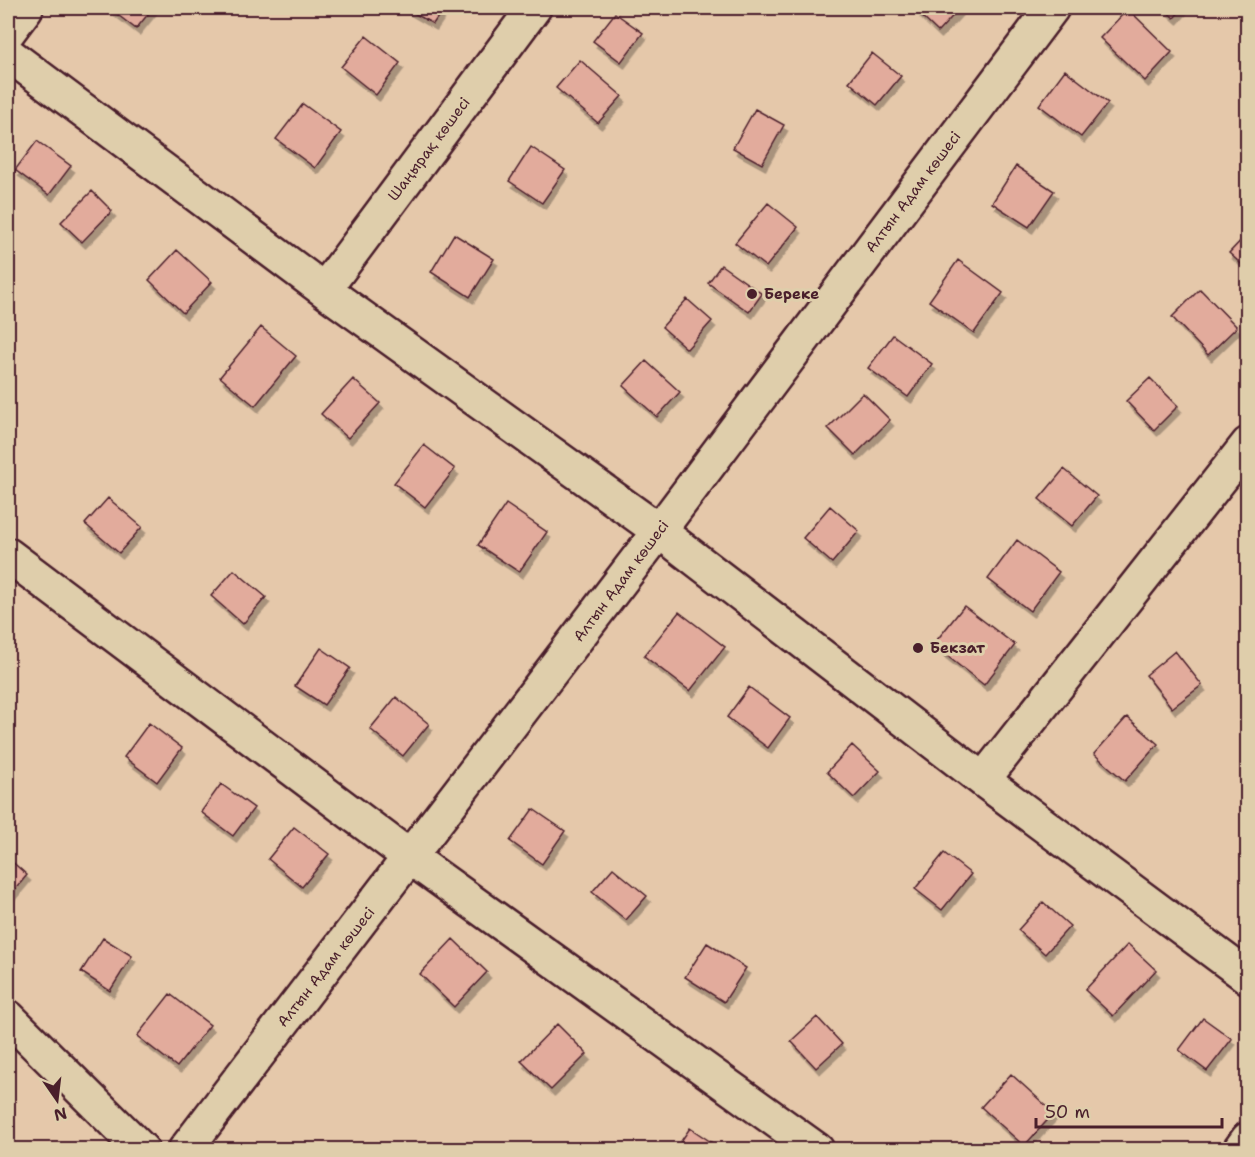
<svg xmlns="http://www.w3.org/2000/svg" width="1255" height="1157" viewBox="0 0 1255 1157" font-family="'Shantell Sans',sans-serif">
<defs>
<filter id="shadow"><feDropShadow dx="3.5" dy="6" stdDeviation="0" flood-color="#0004"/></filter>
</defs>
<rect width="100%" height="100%" fill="#e5c8aa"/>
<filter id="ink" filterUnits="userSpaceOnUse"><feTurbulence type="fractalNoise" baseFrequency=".0167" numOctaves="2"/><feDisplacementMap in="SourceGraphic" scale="12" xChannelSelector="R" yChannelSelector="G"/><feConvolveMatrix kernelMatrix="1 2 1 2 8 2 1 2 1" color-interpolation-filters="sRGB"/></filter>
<g filter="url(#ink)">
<path fill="#e2ab9c" stroke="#4a1f2b" stroke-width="1.5" filter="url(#shadow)" d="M109 8H153L136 29Z
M405 8H444L433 24Z
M921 8H960L938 32 917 12Z
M1163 8H1183L1174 18Z
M1128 9 1172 52 1145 81 1100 38Z
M615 13 643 33 621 62 593 41Z
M366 36 400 63 376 95 341 67Z
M872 53 901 76 877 105 849 82Z
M580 60 622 96 598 123 556 88Z
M1065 70 1108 103 1081 137 1039 105Z
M303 104 341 132 315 168 276 139Z
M755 109 784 125 762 164 733 148Z
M37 141 71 166 49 195 15 170Z
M531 147 565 170 542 203 509 181Z
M1016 166 1054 191 1029 227 992 203Z
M92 191 112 211 82 242 61 222Z
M768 203 798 227 766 267 735 243Z
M1248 233V270L1229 253Z
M454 234 494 259 470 297 431 272Z
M177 250 212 282 183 313 149 280Z
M958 260 1003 293 974 333 929 301Z
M721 265 762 294 749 312 708 283Z
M1200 289 1237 327 1208 355 1172 317Z
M687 299 712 321 687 349 662 327Z
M261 327 296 356 255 406 220 377Z
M893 335 932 364 908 397 868 368Z
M646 361 680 392 657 417 623 386Z
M1150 378 1178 406 1154 430 1126 401Z
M353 379 380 403 348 438 321 414Z
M863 393 890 420 855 455 828 428Z
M424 445 455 469 425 507 394 483Z
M1064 469 1097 496 1072 526 1039 499Z
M108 498 142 527 119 553 85 524Z
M506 504 547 532 519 572 478 545Z
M830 506 859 531 832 563 803 538Z
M1017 540 1059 572 1030 611 988 579Z
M234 570 266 597 243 624 211 596Z
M964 606 1015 645 984 685 933 645Z
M679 612 725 647 690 691 644 656Z
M321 648 350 668 324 705 295 686Z
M1175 651 1202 685 1172 708 1146 675Z
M749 687 790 718 768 748 727 717Z
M396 697 429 724 403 756 370 729Z
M1127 717 1158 744 1125 781 1094 754Z
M149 723 182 748 157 782 124 757Z
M852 745 880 771 854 798 827 772Z
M221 784 254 808 233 836 201 812Z
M533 809 565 831 542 864 510 841Z
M294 827 329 854 302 887 268 859Z
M944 853 971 874 942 910 915 889Z
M8 858 27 875 8 898Z
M613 868 647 896 626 920 592 892Z
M1043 902 1070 926 1045 954 1018 930Z
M103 938 132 956 110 991 81 972Z
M453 939 487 972 454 1007 420 974Z
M707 943 746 968 724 1002 685 977Z
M1128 944 1156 970 1113 1016 1085 990Z
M170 994 210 1025 177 1067 137 1036Z
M817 1017 842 1044 816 1068 791 1041Z
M1203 1018 1232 1039 1207 1071 1179 1050Z
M557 1024 587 1054 551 1090 521 1061Z
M1011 1074 1054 1113 1024 1146 981 1107Z
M690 1128 720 1148 719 1150H675Z"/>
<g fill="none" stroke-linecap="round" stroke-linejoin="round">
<g stroke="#4a1f2b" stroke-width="38">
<path id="minor" d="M8 32 26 8
M8 54 324 290 659 531 983 780 1248 977
M324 290 534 8
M8 555 411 858 817 1150
M983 780 1248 444
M8 1017 142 1150
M185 1150 659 531 1052 8
M1240 1150 1248 1139"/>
</g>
<use href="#minor" stroke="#dfceab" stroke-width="33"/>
</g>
</g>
<g fill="#4a1f2b" stroke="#dfceab" stroke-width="2">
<circle cx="752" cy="294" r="6"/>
<circle cx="918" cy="648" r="6"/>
</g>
<g text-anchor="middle" stroke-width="6" stroke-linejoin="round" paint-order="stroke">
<g font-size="15" fill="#4a1f2b" stroke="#dfceab">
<text transform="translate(429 149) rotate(-53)" y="5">Шаңырақ көшесі</text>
<text transform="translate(913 192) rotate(-53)" y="5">Алтын Адам көшесі</text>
<text transform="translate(621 581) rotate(-53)" y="5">Алтын Адам көшесі</text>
<text transform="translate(326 967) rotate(-52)" y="5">Алтын Адам көшесі</text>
</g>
<g font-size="15" font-weight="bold" fill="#4a1f2b" stroke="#dfceab" text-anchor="start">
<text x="764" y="299">Береке</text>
<text x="930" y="653">Бекзат</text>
</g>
</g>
<rect width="1255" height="1157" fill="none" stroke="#dfceab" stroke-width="30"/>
<rect x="15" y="15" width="1225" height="1127" fill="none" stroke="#4a1f2b" stroke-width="2" filter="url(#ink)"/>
<g transform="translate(57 1100) rotate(166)" stroke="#dfceab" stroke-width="4.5" paint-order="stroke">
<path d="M0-4.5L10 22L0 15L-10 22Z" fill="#4a1f2b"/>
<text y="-9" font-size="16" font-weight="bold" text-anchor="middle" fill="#4a1f2b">N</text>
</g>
<path d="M1036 1118v9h186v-9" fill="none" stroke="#4a1f2b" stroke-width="3"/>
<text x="1045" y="1118" font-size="18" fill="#4a1f2b" stroke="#dfceab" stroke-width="4.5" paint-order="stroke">50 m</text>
</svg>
